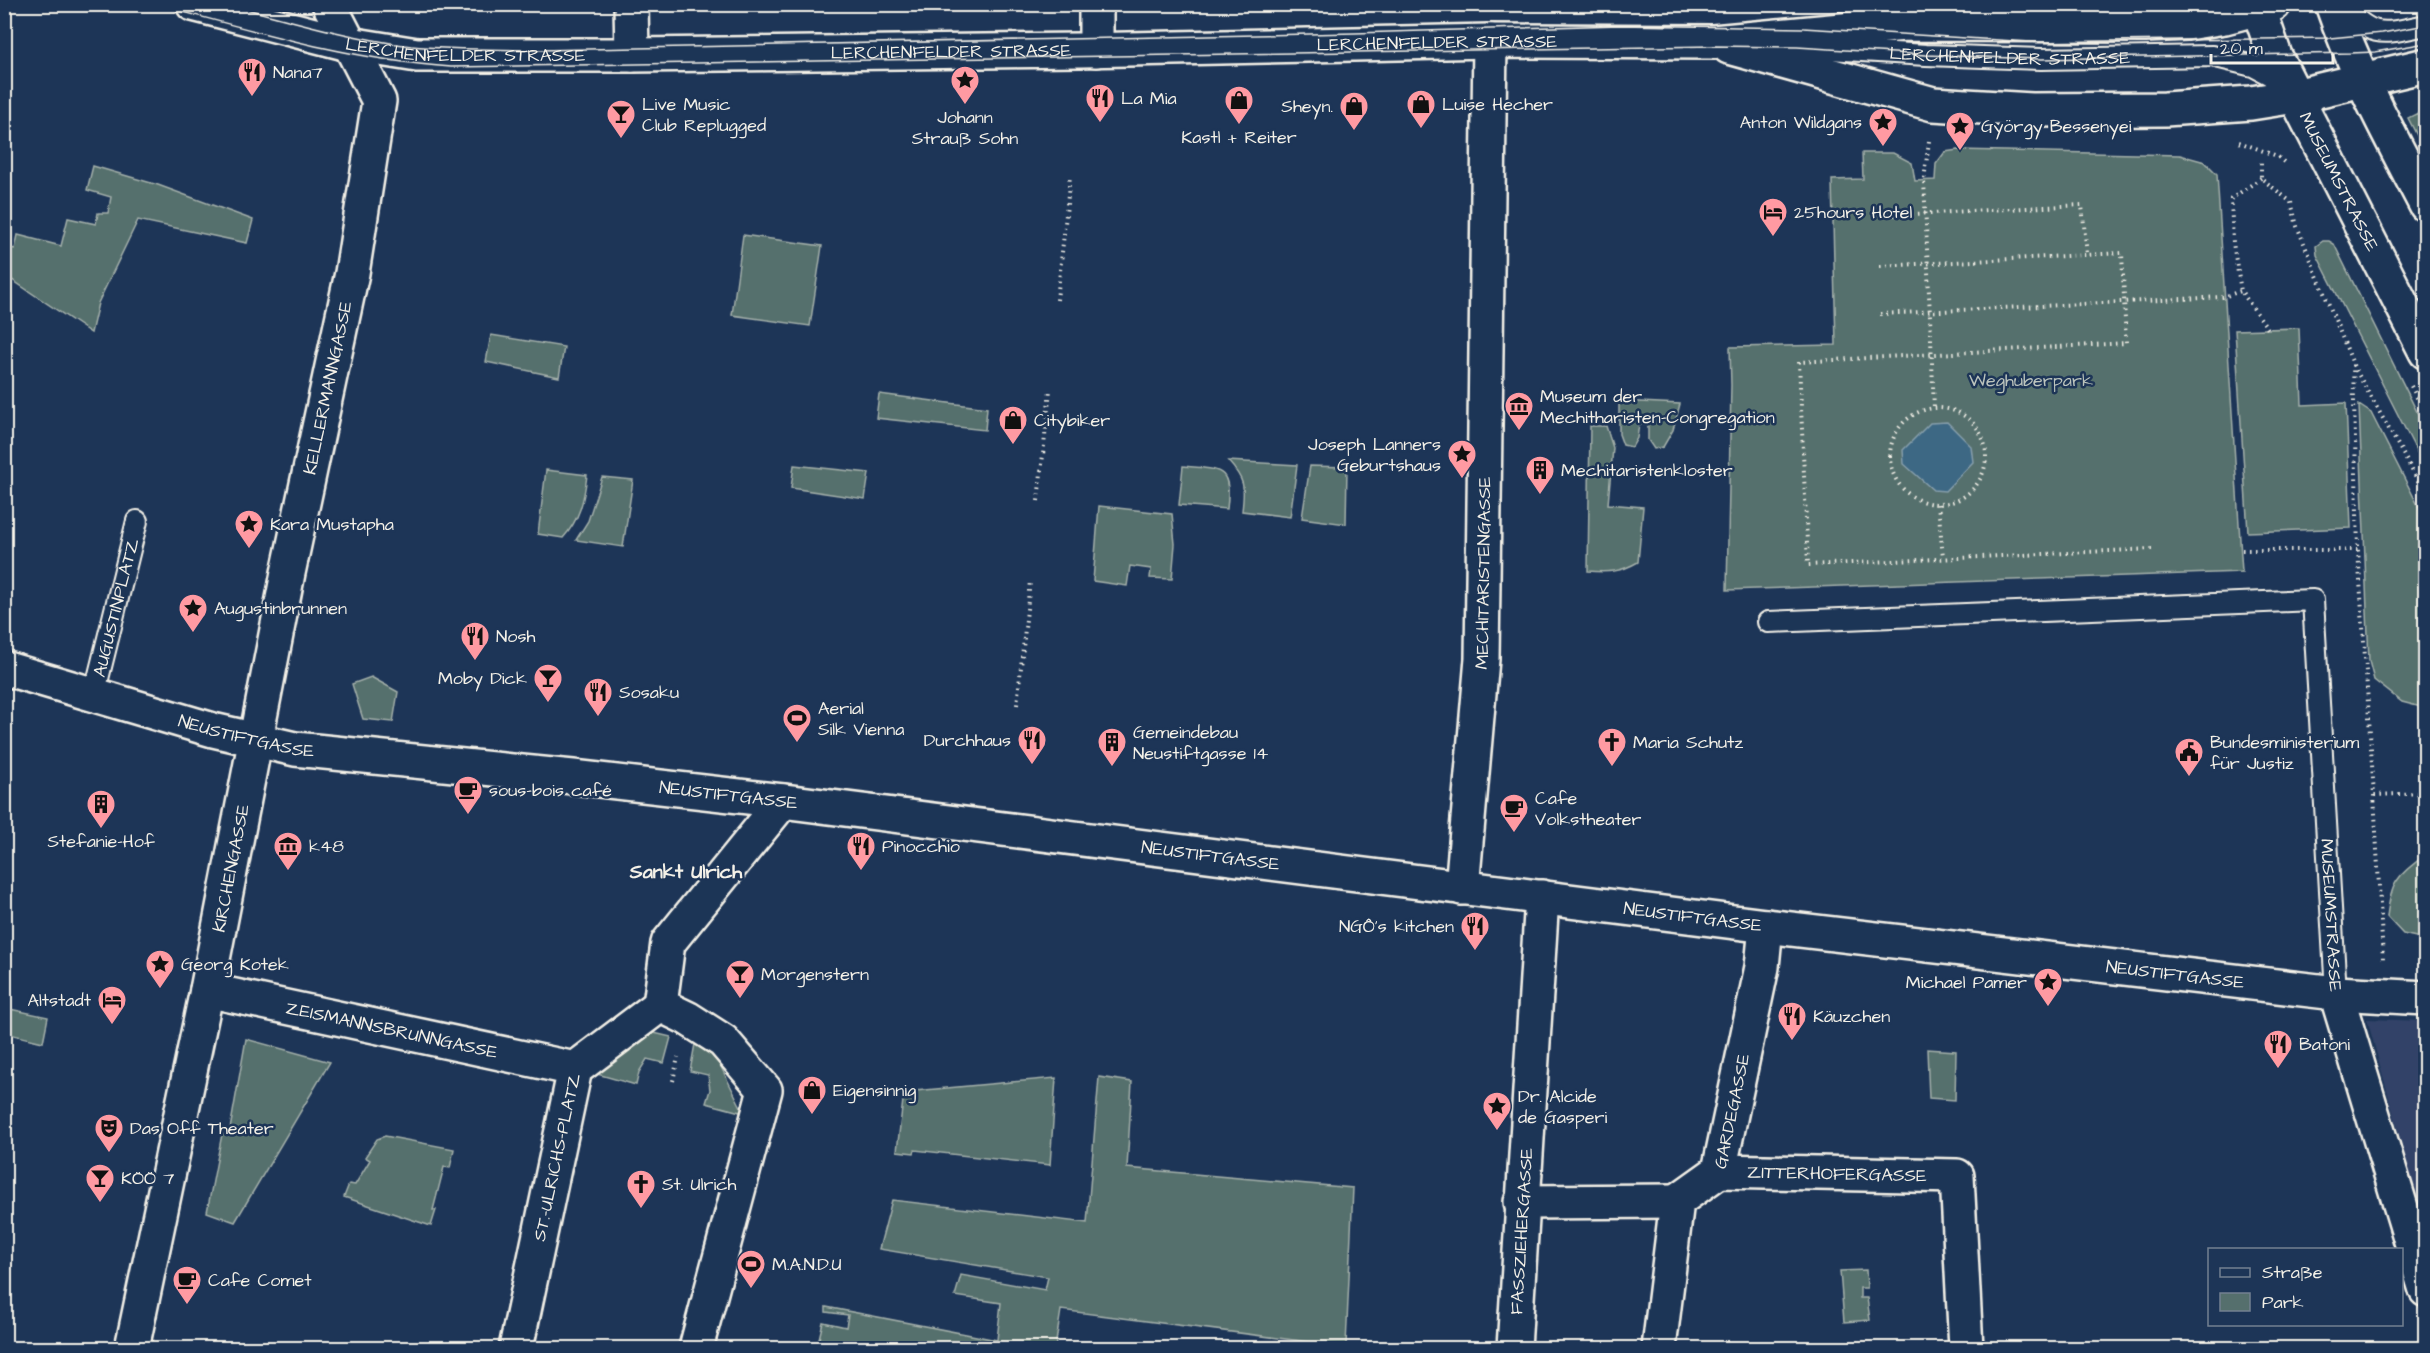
<svg xmlns="http://www.w3.org/2000/svg" width="2430" height="1353" viewBox="0 0 2430 1353" font-family="'Architects Daughter',sans-serif">
<rect width="100%" height="100%" fill="#1d3557"/>
<filter id="ink" filterUnits="userSpaceOnUse"><feTurbulence type="fractalNoise" baseFrequency=".0167" numOctaves="2"/><feDisplacementMap in="SourceGraphic" scale="12" xChannelSelector="R" yChannelSelector="G"/><feConvolveMatrix kernelMatrix="1 2 1 2 8 2 1 2 1" color-interpolation-filters="sRGB"/></filter>
<g filter="url(#ink)">
<path fill="#304367" d="M2367 1019 2425 1021V1227Z"/>
<path fill="#556f6d" stroke="#a4b0aa" stroke-width="1.5" d="M2418 113 2421 120 2425 119V151L2408 118Z
M1958 150 2180 155 2205 162 2217 174 2242 572 1727 590 1731 385 1730 347 1836 345 1832 180 1863 179 1862 153H1893L1912 163 1915 181 1935 180 1936 164 1945 152Z
M93 166 158 185 253 220 247 243 138 220 98 303 91 333 5 275 4 247 15 249 18 235 61 246 68 218 96 224 98 213H108L111 197 87 190Z
M743 235 822 246 810 326 732 315Z
M2323 241H2329L2334 244 2425 428V468L2317 255 2316 246Z
M2299 328 2302 405 2346 403 2351 528 2248 532 2235 330Z
M491 335 564 347 559 377 486 362Z
M879 394 987 408 985 430 876 418Z
M1619 401 1680 404 1673 430 1663 447 1654 449 1648 440V425L1639 424 1637 438 1632 447 1623 445 1619 434Z
M2359 405 2371 413 2425 519V708L2402 702 2374 680 2369 661Z
M1590 426H1606L1613 448 1608 504 1643 507 1638 562C1621 572 1608 573 1588 571Z
M1228 461 1297 465 1290 517 1242 511C1245 486 1245 480 1228 461Z
M794 465 869 473 865 499 791 488Z
M1183 466C1221 470 1232 466 1227 509L1179 505Z
M1310 466 1347 467 1346 524 1302 518Z
M546 470 587 475C584 500 580 519 563 538L538 534Z
M602 477 633 480 623 547 576 540 588 521Z
M1099 506 1172 514 1175 544 1172 579 1150 578 1151 569 1130 566 1127 586 1093 581Z
M371 677 398 692 393 722 363 719 352 684Z
M2425 855V939L2403 934 2387 917C2391 881 2397 877 2425 855Z
M5 1008 48 1017 43 1042 5 1033Z
M654 1033 671 1037 664 1063 647 1059 639 1072 636 1085 597 1074 598 1065Z
M246 1039 330 1062 235 1222 207 1212 222 1134 229 1135Z
M695 1044 713 1051 744 1113 706 1103 710 1090 708 1075 690 1071Z
M1927 1049 1956 1051 1955 1100 1929 1098Z
M1099 1077 1132 1082 1127 1168 1353 1188 1346 1345 1309 1342 1061 1310 1055 1348H999L965 1341 964 1348H843L818 1343 823 1322 846 1327 848 1315 826 1312V1307L997 1340 1001 1303 955 1296 961 1275 1045 1290 1048 1277 879 1249 892 1200 1087 1223Z
M1056 1078 1050 1165 915 1150 914 1153 897 1151 904 1092Z
M385 1136 454 1149 450 1168 444 1167 433 1210H436L431 1226 344 1197 349 1184 355 1185 370 1160 365 1157 377 1139Z
M1866 1270 1867 1288H1860V1298H1867L1870 1320 1844 1322 1840 1271Z"/>
<path fill="#3e6884" stroke="#879fac" stroke-width="1.5" d="M1947 422 1971 446 1973 462 1945 491 1933 490 1904 464 1903 450 1930 423Z"/>
<g fill="none" stroke-linecap="round" stroke-linejoin="round">
<g stroke="#f4f1e8" stroke-width="24">
<g id="lane">
<path d="M2341 4C2373 40 2382 34 2426 25"/>
<path id="s1" d="M1797 47 1926 55 2041 59 2212 56 2253 66 2270 75 2284 87"/>
<path id="s2" d="M1768 622 2313 600 2336 993"/>
<path id="s3" d="M94 695 137 521"/>
</g>
</g>
<g stroke="#f4f1e8" stroke-width="38">
<g id="street">
<path d="M631 4 632 55"/>
<path d="M1096 4V50"/>
<path id="s4" d="M1462 888 1482 659 1490 41"/>
<path id="s5" d="M207 990 575 1069"/>
<path d="M2336 993 2426 1290"/>
<path id="s6" d="M1719 1171 1957 1176 1966 1348"/>
<path d="M1521 1202 1677 1201"/>
<path id="s7" d="M132 1348 207 990 288 573 352 273 379 101 329 4"/>
<path id="s8" d="M516 1348 575 1069 660 1005"/>
<path d="M696 1348 765 1090 723 1041 687 1018 660 1005 668 943 783 801"/>
<path id="s9" d="M1514 1348 1542 897"/>
<path id="s10" d="M1659 1348 1677 1201 1719 1171 1762 967 1766 926"/>
</g>
</g>
<g stroke="#f4f1e8" stroke-width="38">
<g id="secondary">
<path id="s11" d="M193 4 349 44 417 55H632L1081 50 1490 41 1713 42 1905 24 2145 25 2187 23 2225 17 2274 4"/>
<path id="s12" d="M2257 4 2275 56 2426 352"/>
<path d="M2332 4C2356 74 2392 139 2426 205"/>
<path d="M1729 47 1933 104 2032 110 2165 109 2251 103 2295 96 2426 65"/>
<path id="s13" d="M4 668 213 730 295 749 573 777 783 801 1766 926 2336 993 2426 998"/>
</g>
</g>
<path stroke="#f4f1e8" stroke-width="4" stroke-dasharray="1.5 4.5" stroke-linecap="butt" d="M1929 141 1924 180 1934 408
M2239 142 2277 156 2286 164
M2261 178 2231 199 2233 243 2241 291 2268 329
M1876 216 2082 205 2087 255
M1880 266 2122 253 2126 343 1799 362 1808 565 2152 549
M1057 300 1070 176
M1880 314 2223 297 2241 291
M2353 365 2426 495
M2411 386 2426 415
M1890 456a48 48 0 1 1 96 0a48 48 0 1 1-96 0Z
M1038 501 1050 390
M1938 504 1943 557
M2242 550H2358L2353 364 2297 226 2291 202 2261 178V161
M2358 550 2374 795 2426 793
M1017 705 1030 581
M2374 795 2383 959
M673 1081 678 1057"/>
<use href="#lane" stroke="#1d3557" stroke-width="20"/>
<use href="#street" stroke="#1d3557" stroke-width="33"/>
<use href="#secondary" stroke="#1d3557" stroke-width="33"/>
<path stroke="#f4f1e8" stroke-width="1.5" d="M154 4C252 30 350 60 451 67L1714 46 1797 47 1926 55 2041 59 2351 53 2375 52 2426 43
M228 4C288 20 349 38 411 46 454 50 497 49 539 50L1355 33 1620 25 1803 28 2031 42 2330 38 2382 33 2426 25"/>
</g>
</g>
<defs>
<g id="restaurant-pin" transform="scale(1.5)"><path d="M0 17L-7.5 6A9.5 9.5 0 1 1 7.5 6Z" fill="#ff9aa2" stroke="#1d3557"/><path d="M-5-6h1v4h1v-4h1v4h1v-4h1v5L-1.5 .5V6h-2V.5L-5-1ZM5-6V6H3V1.5H1.5Q1.5-4 5-6Z" fill="#111"/></g>
<g id="sight-pin" transform="scale(1.5)"><path d="M0 17L-7.5 6A9.5 9.5 0 1 1 7.5 6Z" fill="#ff9aa2" stroke="#1d3557"/><path d="M0-6L1.8-2.2L6-1.7L2.9 1.2L3.7 5.4L0 3.3L-3.7 5.4L-2.9 1.2L-6-1.7L-1.8-2.2Z" fill="#111"/></g>
<g id="shop-pin" transform="scale(1.5)"><path d="M0 17L-7.5 6A9.5 9.5 0 1 1 7.5 6Z" fill="#ff9aa2" stroke="#1d3557"/><path d="M-5-2.5h2.3a2.7 3.5 0 0 1 5.4 0H5L5.5 6h-11ZM-1.5-2.5h3a1.5 2.3 0 0 0-3 0Z" fill="#111"/></g>
<g id="bar-pin" transform="scale(1.5)"><path d="M0 17L-7.5 6A9.5 9.5 0 1 1 7.5 6Z" fill="#ff9aa2" stroke="#1d3557"/><path d="M-6-5H6L.8 .8V4.5H3.5V6h-7V4.5H-.8V.8Z" fill="#111"/></g>
<g id="hotel-pin" transform="scale(1.5)"><path d="M0 17L-7.5 6A9.5 9.5 0 1 1 7.5 6Z" fill="#ff9aa2" stroke="#1d3557"/><path d="M-6-4.5h1.5V1H6V5H4.5V3h-9V5H-6ZM-4 0a1.8 1.8 0 1 1 3.6 0ZM.5 0V-2.5h3Q6-2.5 6 0Z" fill="#111"/></g>
<g id="museum-pin" transform="scale(1.5)"><path d="M0 17L-7.5 6A9.5 9.5 0 1 1 7.5 6Z" fill="#ff9aa2" stroke="#1d3557"/><path d="M0-6L6-3V-2H-6V-3ZM-5-1h2V3h-2ZM-1-1h2V3h-2ZM3-1h2V3H3ZM-6 4H6V6H-6Z" fill="#111"/></g>
<g id="building-pin" transform="scale(1.5)"><path d="M0 17L-7.5 6A9.5 9.5 0 1 1 7.5 6Z" fill="#ff9aa2" stroke="#1d3557"/><path d="M-4-6H4V6H1V3H-1V6H-4ZM-2.5-4.3h1.7v1.8h-1.7ZM.8-4.3h1.7v1.8H.8ZM-2.5-1h1.7V.8h-1.7ZM.8-1h1.7V.8H.8Z" fill="#111"/></g>
<g id="stadium-pin" transform="scale(1.5)"><path d="M0 17L-7.5 6A9.5 9.5 0 1 1 7.5 6Z" fill="#ff9aa2" stroke="#1d3557"/><path d="M0-5a6.5 5 0 1 0 0 10a6.5 5 0 1 0 0-10ZM-3.5-1.8h7v3.6h-7Z" fill="#111"/></g>
<g id="church-pin" transform="scale(1.5)"><path d="M0 17L-7.5 6A9.5 9.5 0 1 1 7.5 6Z" fill="#ff9aa2" stroke="#1d3557"/><path d="M-1.2-6h2.4v3.5h3.3v2.4h-3.3V6h-2.4V-.1h-3.3v-2.4h3.3Z" fill="#111"/></g>
<g id="civic-pin" transform="scale(1.5)"><path d="M0 17L-7.5 6A9.5 9.5 0 1 1 7.5 6Z" fill="#ff9aa2" stroke="#1d3557"/><path d="M-.6-6.5H3V-4.5H.6V-3L4-1V1h2V6H-6V1h2V-1L-.6-3ZM-1.2 2.5V6h2.4V2.5Z" fill="#111"/></g>
<g id="cafe-pin" transform="scale(1.5)"><path d="M0 17L-7.5 6A9.5 9.5 0 1 1 7.5 6Z" fill="#ff9aa2" stroke="#1d3557"/><path d="M-5.5-4.5H6V0H3Q3 3.5 0 3.5H-2.5Q-5.5 3.5-5.5 0ZM3-3.2v2h1.7v-2ZM-6 4.5H4V6H-6Z" fill="#111"/></g>
<g id="theatre-pin" transform="scale(1.5)"><path d="M0 17L-7.5 6A9.5 9.5 0 1 1 7.5 6Z" fill="#ff9aa2" stroke="#1d3557"/><path d="M-5-5.5Q0-4 5-5.5V0Q5 5 0 6Q-5 5-5 0ZM-3.3-2.5H-1v1.5H-3.3ZM1-2.5H3.3v1.5H1ZM-2.8 1Q0 5.5 2.8 1Z" fill="#111"/></g>
</defs>
<g fill-rule="evenodd">
<use href="#restaurant-pin" x="252" y="72"/>
<use href="#sight-pin" x="965" y="80"/>
<use href="#restaurant-pin" x="1100" y="98"/>
<use href="#shop-pin" x="1239" y="100"/>
<use href="#shop-pin" x="1421" y="104"/>
<use href="#shop-pin" x="1354" y="106"/>
<use href="#bar-pin" x="621" y="114"/>
<use href="#sight-pin" x="1883" y="122"/>
<use href="#sight-pin" x="1960" y="126"/>
<use href="#hotel-pin" x="1773" y="212"/>
<use href="#museum-pin" x="1519" y="406"/>
<use href="#shop-pin" x="1013" y="420"/>
<use href="#sight-pin" x="1462" y="454"/>
<use href="#building-pin" x="1540" y="470"/>
<use href="#sight-pin" x="249" y="524"/>
<use href="#sight-pin" x="193" y="608"/>
<use href="#restaurant-pin" x="475" y="636"/>
<use href="#bar-pin" x="548" y="678"/>
<use href="#restaurant-pin" x="598" y="692"/>
<use href="#stadium-pin" x="797" y="718"/>
<use href="#restaurant-pin" x="1032" y="740"/>
<use href="#building-pin" x="1112" y="742"/>
<use href="#church-pin" x="1612" y="742"/>
<use href="#civic-pin" x="2189" y="752"/>
<use href="#cafe-pin" x="468" y="790"/>
<use href="#building-pin" x="101" y="804"/>
<use href="#cafe-pin" x="1514" y="808"/>
<use href="#museum-pin" x="288" y="846"/>
<use href="#restaurant-pin" x="861" y="846"/>
<use href="#restaurant-pin" x="1475" y="926"/>
<use href="#sight-pin" x="160" y="964"/>
<use href="#bar-pin" x="740" y="974"/>
<use href="#sight-pin" x="2048" y="982"/>
<use href="#hotel-pin" x="112" y="1000"/>
<use href="#restaurant-pin" x="1792" y="1016"/>
<use href="#restaurant-pin" x="2278" y="1044"/>
<use href="#shop-pin" x="812" y="1090"/>
<use href="#sight-pin" x="1497" y="1106"/>
<use href="#theatre-pin" x="109" y="1128"/>
<use href="#bar-pin" x="100" y="1178"/>
<use href="#church-pin" x="641" y="1184"/>
<use href="#stadium-pin" x="751" y="1264"/>
<use href="#cafe-pin" x="187" y="1280"/>
</g>
<g text-anchor="middle" stroke-width="5" stroke-linejoin="round" paint-order="stroke">
<g font-size="18" fill="#f4f1e8" stroke="#1d3557">
<text dy="6" stroke="none"><textPath href="#s11" startOffset="1250">LERCHENFELDER STRASSE</textPath></text>
<text dy="6" stroke="none"><textPath href="#s11" startOffset="278">LERCHENFELDER STRASSE</textPath></text>
<text dy="6" stroke="none"><textPath href="#s11" startOffset="764">LERCHENFELDER STRASSE</textPath></text>
<text dy="6" stroke="none"><textPath href="#s1" startOffset="213">LERCHENFELDER STRASSE</textPath></text>
<text dy="6" stroke="none"><textPath href="#s12" startOffset="196">MUSEUMSTRASSE</textPath></text>
<text dy="6" stroke="none"><textPath href="#s7" startOffset="980">KELLERMANNGASSE</textPath></text>
<text dy="6" stroke="none"><textPath href="#s4" startOffset="316">MECHITARISTENGASSE</textPath></text>
<text dy="6" stroke="none"><textPath href="#s3" startOffset="90">AUGUSTINPLATZ</textPath></text>
<text dy="6" stroke="none"><textPath href="#s13" startOffset="252">NEUSTIFTGASSE</textPath></text>
<text dy="6" stroke="none"><textPath href="#s13" startOffset="738">NEUSTIFTGASSE</textPath></text>
<text dy="6" stroke="none"><textPath href="#s13" startOffset="1224">NEUSTIFTGASSE</textPath></text>
<text dy="6" stroke="none"><textPath href="#s7" startOffset="490">KIRCHENGASSE</textPath></text>
<text dy="6" stroke="none"><textPath href="#s2" startOffset="861">MUSEUMSTRASSE</textPath></text>
<text dy="6" stroke="none"><textPath href="#s13" startOffset="1710">NEUSTIFTGASSE</textPath></text>
<text dy="6" stroke="none"><textPath href="#s13" startOffset="2196">NEUSTIFTGASSE</textPath></text>
<text dy="6" stroke="none"><textPath href="#s5" startOffset="189">ZEISMANNSBRUNNGASSE</textPath></text>
<text dy="6" stroke="none"><textPath href="#s10" startOffset="261">GARDEGASSE</textPath></text>
<text dy="6" stroke="none"><textPath href="#s8" startOffset="195">ST.-ULRICHS-PLATZ</textPath></text>
<text dy="6" stroke="none"><textPath href="#s6" startOffset="118">ZITTERHOFERGASSE</textPath></text>
<text dy="6" stroke="none"><textPath href="#s9" startOffset="117">FASSZIEHERGASSE</textPath></text>
</g>
<g font-size="18" fill="#f4f1e8" stroke="#1d3557" text-anchor="start">
<text x="273" y="78">Nana7</text>
<text x="1121" y="104">La Mia</text>
<text x="642" y="110">Live Music<tspan x="642" dy="21">Club Replugged</tspan></text>
<text x="1442" y="110">Luise Hecher</text>
<text x="1333" y="112" text-anchor="end">Sheyn.</text>
<text x="965" y="123" text-anchor="middle">Johann<tspan x="965" dy="21">Strauß Sohn</tspan></text>
<text x="1862" y="128" text-anchor="end">Anton Wildgans</text>
<text x="1981" y="132">György Bessenyei</text>
<text x="1239" y="143" text-anchor="middle">Kastl + Reiter</text>
<text x="1794" y="218">25hours Hotel</text>
<text x="1540" y="402">Museum der<tspan x="1540" dy="21">Mechitharisten-Congregation</tspan></text>
<text x="1034" y="426">Citybiker</text>
<text x="1441" y="450" text-anchor="end">Joseph Lanners<tspan x="1441" dy="21">Geburtshaus</tspan></text>
<text x="1561" y="476">Mechitaristenkloster</text>
<text x="270" y="530">Kara Mustapha</text>
<text x="214" y="614">Augustinbrunnen</text>
<text x="496" y="642">Nosh</text>
<text x="527" y="684" text-anchor="end">Moby Dick</text>
<text x="619" y="698">Sosaku</text>
<text x="818" y="714">Aerial<tspan x="818" dy="21">Silk Vienna</tspan></text>
<text x="1133" y="738">Gemeindebau<tspan x="1133" dy="21">Neustiftgasse 14</tspan></text>
<text x="1011" y="746" text-anchor="end">Durchhaus</text>
<text x="1633" y="748">Maria Schutz</text>
<text x="2210" y="748">Bundesministerium<tspan x="2210" dy="21">für Justiz</tspan></text>
<text x="489" y="796">sous-bois café</text>
<text x="1535" y="804">Cafe<tspan x="1535" dy="21">Volkstheater</tspan></text>
<text x="101" y="847" text-anchor="middle">Stefanie-Hof</text>
<text x="309" y="852">k48</text>
<text x="882" y="852">Pinocchio</text>
<text x="1454" y="932" text-anchor="end">NGÔ's kitchen</text>
<text x="181" y="970">Georg Kotek</text>
<text x="761" y="980">Morgenstern</text>
<text x="2027" y="988" text-anchor="end">Michael Pamer</text>
<text x="91" y="1006" text-anchor="end">Altstadt</text>
<text x="1813" y="1022">Käuzchen</text>
<text x="2299" y="1050">Batoni</text>
<text x="833" y="1096">Eigensinnig</text>
<text x="1518" y="1102">Dr. Alcide<tspan x="1518" dy="21">de Gasperi</tspan></text>
<text x="130" y="1134">Das Off Theater</text>
<text x="121" y="1184">KÖÖ 7</text>
<text x="662" y="1190">St. Ulrich</text>
<text x="772" y="1270">M.A.N.D.U</text>
<text x="208" y="1286">Cafe Comet</text>
</g>
<g font-size="18" fill="#bcc4bd" stroke="#1d3557">
<text x="2031" y="386">Weghuberpark</text>
</g>
<g font-size="20" font-weight="bold" fill="#f4f1e8" stroke="#1d3557">
<text x="686" y="878">Sankt Ulrich</text>
</g>
</g>
<rect width="2430" height="1353" fill="none" stroke="#1d3557" stroke-width="24"/>
<rect x="12" y="12" width="2406" height="1329" fill="none" stroke="#f4f1e8" stroke-width="2" filter="url(#ink)"/>
<rect x="2208" y="1248" width="195" height="78" fill="#1d3557" stroke="#738091" stroke-width="1.5"/>
<rect x="2220" y="1268" width="30" height="9" fill="#1d3557" stroke="#738091" stroke-width="1.5"/>
<text x="2262" y="1278" font-size="18" fill="#f4f1e8">Straße</text>
<rect x="2220" y="1293" width="30" height="18" fill="#556f6d" stroke="#738091" stroke-width="1.5"/>
<text x="2262" y="1308" font-size="18" fill="#f4f1e8">Park</text>
<path d="M2211 54v9h122v-9" fill="none" stroke="#f4f1e8" stroke-width="3"/>
<text x="2220" y="54" font-size="18" fill="#f4f1e8" stroke="#1d3557" stroke-width="4.5" paint-order="stroke">20 m</text>
</svg>
